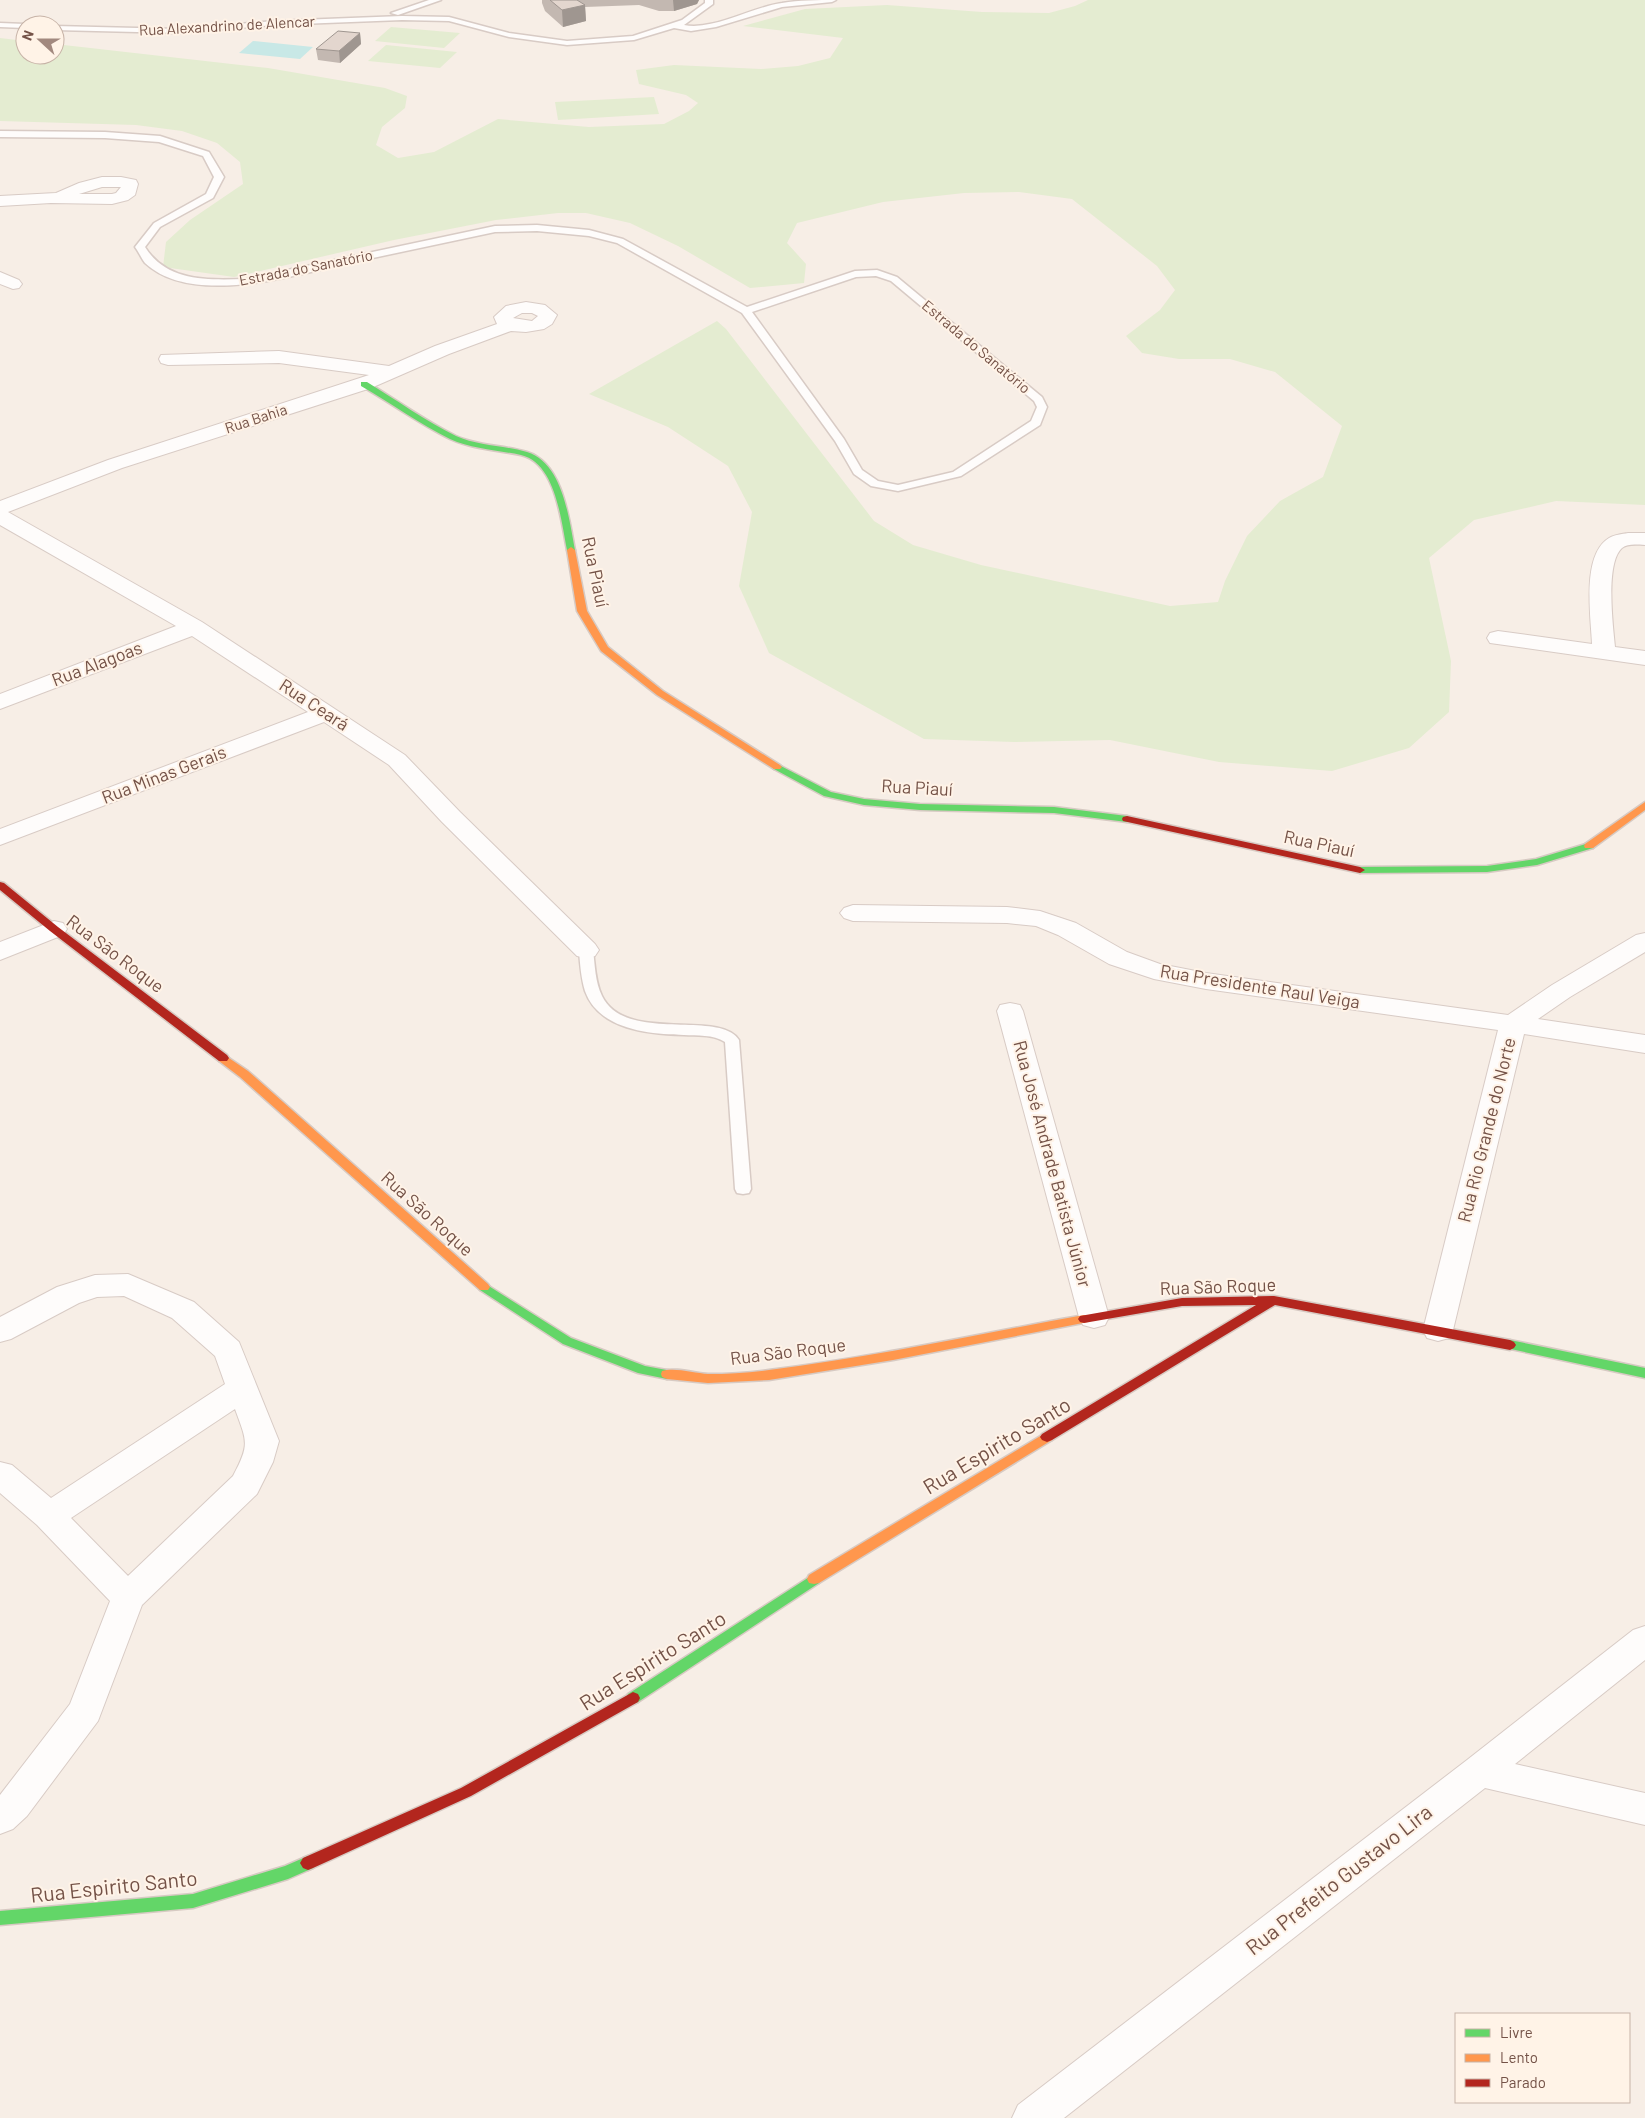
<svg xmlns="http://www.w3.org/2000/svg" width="1645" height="2118" viewBox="0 0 1645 2118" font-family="Barlow,sans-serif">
<rect width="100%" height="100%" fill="#f7eee6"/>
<path fill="#e4ecd1" d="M1088 0H1645V505L1556 501 1474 520 1429 558 1451 661 1449 712 1409 748 1332 771 1219 762 1110 740 1014 742 924 739 769 653 739 586 752 512 728 466 668 427 589 394 717 321 726 329 874 521 913 545 981 565 1170 606 1218 602 1225 581 1247 536 1280 501 1323 477 1342 426 1275 372 1230 359H1179L1142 353 1126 336 1160 310 1175 290 1157 266 1072 199 1019 192 964 193 883 202 797 223 787 243 806 264 804 283 750 288 678 246 630 223 586 213H558L496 220 394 240 234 277 163 267 166 242 190 220 243 184 240 162 217 143 182 131 136 125 0 121V38L25 41V55H55V44L268 68 385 88 407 96 405 108 382 127 376 145 398 158 434 152 498 119 589 127 664 124 689 111 698 103 686 95 639 84 636 70 674 65 761 69 798 66 830 58 843 38 743 26 805 9 887 5 982 12 1049 13 1075 6Z
M391 27 460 33 444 48 375 41Z
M386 45 457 52 440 68 368 61Z
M654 97 659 114 558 120 555 102Z"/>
<path fill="#c8e8e6" d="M253 41 313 47 300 59 239 53Z"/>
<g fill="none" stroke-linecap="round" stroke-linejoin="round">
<g stroke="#d8cbc5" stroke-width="3">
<path id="lane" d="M429 0H441L398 15 391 13Z
M705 0H713V4L684 25C713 31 752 7 782 3 799 0 818 0 836 0L832 2 782 7 716 27 691 31 674 28 634 40 567 45 509 37 449 21 402 20 274 25 178 33 55 30V26L178 29 274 21 402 16 449 17 509 33 567 41 633 36 682 20 705 3Z
M0 23 25 24 28 25H25V28L0 27Z
M0 131 105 132 160 136 209 152 224 177 213 198 160 227 145 247C167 282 208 280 245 279L495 226 537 225 589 230 623 239 747 307 855 271 877 270 897 277 1042 397 1047 407 1040 425 961 476 898 491 871 486 854 474 835 441 742 313 617 243 589 236 537 231 495 232C448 242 401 252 354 262 298 274 193 308 145 263 141 258 139 252 135 247L154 223 206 194 214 177 203 156 159 142 105 138 0 137ZM876 276 891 281 1034 401 1037 407 1031 421 953 472 898 485 878 481 862 470 844 439 752 312 856 277Z
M586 946 591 947 593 950C595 965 595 982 602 996 625 1044 720 1009 739 1040L751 1189 749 1193 743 1194 737 1193 735 1189 725 1042C713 1034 697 1036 684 1035 649 1034 599 1030 585 991 581 978 580 964 579 950L581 947Z"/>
</g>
<g stroke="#d8cbc5" stroke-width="2">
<path id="street" d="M102 177H121L136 180 138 184 135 195 128 200 112 204 51 203 0 206V196L56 193 79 183ZM102 187H121L116 193 112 194H79Z
M0 272 19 280 22 284 19 288 13 289 0 284Z
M526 302 545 305 557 315 552 324 544 329 526 332 511 331 449 354 371 388 122 468 8 512 202 622 405 755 460 812 595 944 599 950 595 956 586 958 577 956 442 822 389 765 324 722 0 845V829L308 712 192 636 0 709V694L176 626 0 525V501L108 460 369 375 279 363 168 365 161 363 159 359 161 355 279 351 389 366 435 346 497 324 494 317 506 306ZM522 313H532L538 316 532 321 513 318Z
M1628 533H1645V545C1638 545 1628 543 1622 548 1605 563 1613 626 1615 647L1645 651V665L1490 643 1487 638 1490 633 1498 631 1592 644C1591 617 1581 555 1609 538 1614 535 1622 534 1628 533Z
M853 905 1007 907 1040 911 1076 923 1127 952 1160 964 1206 973 1508 1015 1552 985 1636 935 1645 933V952L1570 997 1538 1019 1645 1035V1053L1524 1034 1453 1330 1449 1338 1438 1341 1427 1338 1423 1330 1498 1030 1206 989 1154 979 1109 964 1058 935 1036 926 1007 923 853 921 844 918 840 913 844 908Z
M54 921 63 923 67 929 63 935 0 960V942Z
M1010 1003 1020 1005 1023 1011 1109 1317 1105 1325 1094 1328 1083 1325 1079 1317 997 1011 1000 1005Z
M128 1274 194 1302 239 1342 279 1441 273 1462 257 1494 142 1605 98 1721 27 1816 13 1829 0 1834V1795L70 1704 110 1601 37 1525 0 1493V1462L12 1465 51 1498 225 1384 215 1356 172 1318 124 1296 97 1297 79 1303 11 1339 0 1342V1317L57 1287 95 1275ZM235 1409C247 1442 250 1444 233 1476L128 1576 71 1518Z
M1645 1626V1660L1515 1764 1645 1793V1825L1485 1788 1064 2118H1012L1018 2105 1467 1760 1633 1630Z"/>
</g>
<g stroke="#d7cac3" stroke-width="3">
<path id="fast" d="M361 382H367C395 399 427 422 456 436 478 446 503 445 527 452 563 463 569 519 575 550L574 552H568L567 550C561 521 556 463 521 455 497 450 472 449 450 439 421 425 389 402 361 386Z
M777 764 831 792 864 799 920 804 1054 807 1127 816 1132 819 1127 822 1054 813 920 810 864 805 824 796 774 769 772 767 774 765Z
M1589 843 1594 846 1593 848 1537 865 1487 872 1360 873 1355 870 1360 867 1487 866 1536 859Z
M484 1283 571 1338 645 1366 672 1371 673 1374 672 1377 667 1379 638 1373 563 1344 480 1290 478 1287 480 1284Z
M1510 1340 1645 1368V1378L1506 1348 1504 1345 1506 1342Z
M814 1574 819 1575 821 1579 819 1583 638 1702 633 1704 628 1702 626 1698 628 1694Z
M308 1856 313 1858 316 1863 313 1868 288 1879 193 1908 0 1925V1911L193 1894 285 1866Z"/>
</g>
<g stroke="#d7cac3" stroke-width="3">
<path id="slow" d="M571 547 575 550 587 611 608 647 663 691 780 765 782 767 780 769H774L657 695 601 651 577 611 567 550Z
M1645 802V810L1593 848H1585L1584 846 1585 844Z
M223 1054 248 1071 488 1284 490 1287 488 1290H480L240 1077 219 1061 217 1058 219 1055Z
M1084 1315 1088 1316 1090 1319 1088 1322 893 1360 769 1380 708 1383 667 1379 662 1377 661 1374 662 1371C674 1367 695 1373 708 1374 728 1374 748 1373 769 1370 875 1357 979 1334 1084 1315Z
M1047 1432 1052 1434 1054 1437 1052 1440 819 1583 814 1584 809 1583 807 1579 809 1575Z"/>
</g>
<g stroke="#d7cac3" stroke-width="3">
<path id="jam" d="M1127 816 1360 867 1365 870 1360 873 1123 821 1122 819 1123 817Z
M0 882 4 883 58 927 227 1055 229 1058 227 1061H219L50 931 0 890Z
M1274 1296 1510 1340 1514 1342 1516 1345 1514 1348 1510 1350 1275 1305 1052 1440 1047 1442 1042 1440 1040 1437 1042 1434 1256 1305 1182 1306 1084 1323 1080 1322 1078 1319 1080 1316 1182 1298Z
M633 1692 638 1694 640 1698 638 1702 471 1796 313 1868 308 1870 303 1868 300 1863 303 1858 461 1788Z"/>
</g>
<use href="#lane" fill="#fefcfb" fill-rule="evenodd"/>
<use href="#street" fill="#fefcfb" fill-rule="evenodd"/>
<use href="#fast" fill="#63d668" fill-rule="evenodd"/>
<use href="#slow" fill="#ff974d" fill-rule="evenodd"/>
<use href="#jam" fill="#b3261e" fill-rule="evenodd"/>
</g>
<path fill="#c3b8b1" d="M542 0H699L697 4 674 11H659L639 5 585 7 586 21 563 27 545 11 542 3Z
M360 33 361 44 340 63 318 60 316 49Z"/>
<path fill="#9f9690" d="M673 0H699L697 4 674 11Z
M585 5 586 21 563 27 562 10Z
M360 33 361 44 340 63 339 51Z"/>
<path fill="#e3d6ce" stroke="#9f9690" d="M550 0H577L585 5 562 10Z
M338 31 360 33 339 51 316 49Z"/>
<g text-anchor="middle" stroke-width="4" stroke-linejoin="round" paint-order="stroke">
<g font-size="15" fill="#745247" stroke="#fff3e7">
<text transform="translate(227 26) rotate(-3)" y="5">Rua Alexandrino de Alencar</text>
<text transform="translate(306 268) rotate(-11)" y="5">Estrada do Sanatório</text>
<text transform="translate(976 347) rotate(40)" y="5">Estrada do Sanatório</text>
<text transform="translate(256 419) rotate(-18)" y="5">Rua Bahia</text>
</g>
<g font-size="18" fill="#745247" stroke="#fff3e7">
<text transform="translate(595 572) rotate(78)" y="6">Rua Piauí</text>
<text transform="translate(97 664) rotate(-21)" y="6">Rua Alagoas</text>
<text transform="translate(314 705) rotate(33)" y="6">Rua Ceará</text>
<text transform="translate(164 775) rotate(-21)" y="6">Rua Minas Gerais</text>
<text transform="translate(917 788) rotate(3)" y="6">Rua Piauí</text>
<text transform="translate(1319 844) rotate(12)" y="6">Rua Piauí</text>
<text transform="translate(115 954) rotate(37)" y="6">Rua São Roque</text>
<text transform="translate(1260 987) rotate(9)" y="6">Rua Presidente Raul Veiga</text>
<text transform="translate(1487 1130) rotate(-76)" y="6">Rua Rio Grande do Norte</text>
<text transform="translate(1052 1164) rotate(75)" y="6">Rua José Andrade Batista Júnior</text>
<text transform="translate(427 1214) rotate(42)" y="6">Rua São Roque</text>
<text transform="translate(1218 1287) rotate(-2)" y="6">Rua São Roque</text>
<text transform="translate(788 1352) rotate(-7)" y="6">Rua São Roque</text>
</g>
<g font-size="21" fill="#745247" stroke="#fff3e7">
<text transform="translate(997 1446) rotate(-31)" y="7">Rua Espirito Santo</text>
<text transform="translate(653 1661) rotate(-32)" y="7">Rua Espirito Santo</text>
<text transform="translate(1339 1880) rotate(-38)" y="7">Rua Prefeito Gustavo Lira</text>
<text transform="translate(114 1887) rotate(-6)" y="7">Rua Espirito Santo</text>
</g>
</g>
<rect x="1455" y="2013" width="175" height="90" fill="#fff3e7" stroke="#c7b3a7"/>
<rect x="1465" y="2029" width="25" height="8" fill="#63d668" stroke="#c7b3a7"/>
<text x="1500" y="2038" font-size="15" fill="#745247">Livre</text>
<rect x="1465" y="2054" width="25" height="8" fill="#ff974d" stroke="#c7b3a7"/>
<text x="1500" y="2063" font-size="15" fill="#745247">Lento</text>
<rect x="1465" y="2079" width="25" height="8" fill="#b3261e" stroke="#c7b3a7"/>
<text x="1500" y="2088" font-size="15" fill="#745247">Parado</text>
<g transform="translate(40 40) rotate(291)"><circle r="24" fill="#fff3e7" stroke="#c7b3a7"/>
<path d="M0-4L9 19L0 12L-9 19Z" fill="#a2897f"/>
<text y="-8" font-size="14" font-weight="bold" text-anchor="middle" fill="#745247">N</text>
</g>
</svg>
